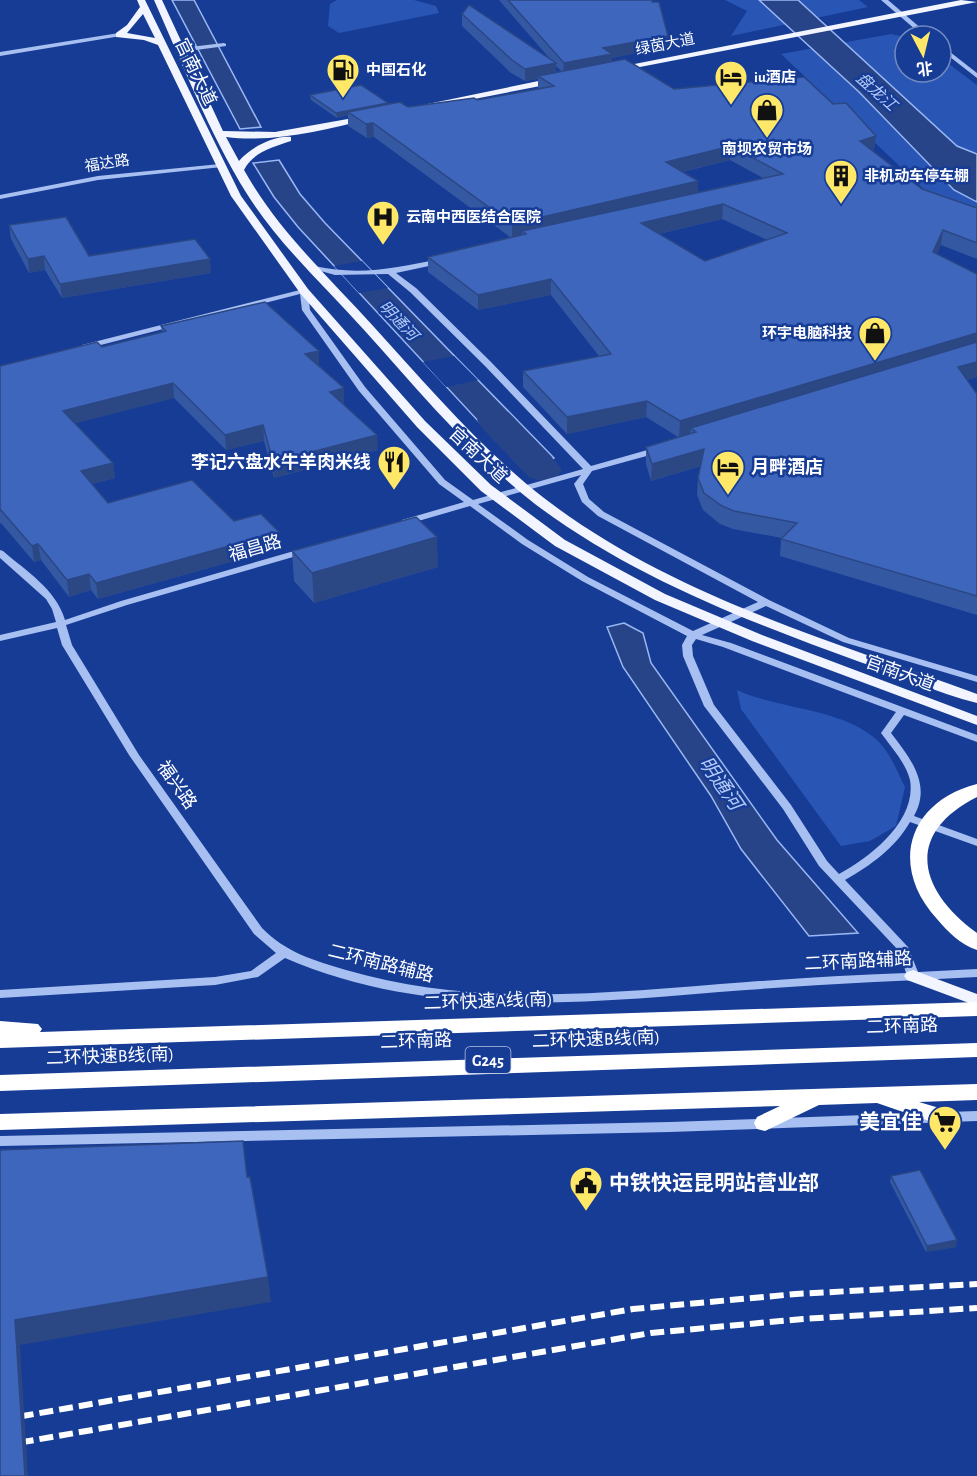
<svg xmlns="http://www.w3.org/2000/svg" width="977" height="1476" viewBox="0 0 977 1476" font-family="'Alegreya Sans','Noto Sans SC',sans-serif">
<rect width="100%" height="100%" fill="#163c96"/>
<path fill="#2955b4" d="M337 0H414L436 6 439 13 339 33 328 26 330 4Z
M725 0H859L868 7 731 36 747 11Z
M891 34 905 37V72H941V58L977 85V216L927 192 781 54Z
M737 690C780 710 845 708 879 742 890 753 898 773 905 787L896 826 870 841 841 846 741 709Z"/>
<path fill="#284488" stroke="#9ab7f4" stroke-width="1.5" d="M172 0H194L261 127 240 129Z
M759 0H798L957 146 977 154V202L954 190 859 92Z
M279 160 300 194 325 223 554 458 538 466H520L298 227 274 197 253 163Z
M624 623 643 633 651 663 777 840 858 933 809 936 741 849 711 796 623 667 607 627Z"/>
<path fill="#163c96" d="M362 261 388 288 359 293 334 266Z
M454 356 478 380 446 387 423 362Z"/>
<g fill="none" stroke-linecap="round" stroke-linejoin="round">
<path fill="#284488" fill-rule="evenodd" d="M495 409 508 412 556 462 562 470 556 478 543 481 530 478 482 428 477 420 482 412Z"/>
<path fill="#a7bff1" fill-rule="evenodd" d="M881 0H888L930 36H923Z
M119 33 121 34V36L0 56V52Z
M224 43 226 44V46L181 52 178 50 181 48Z
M941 45 977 73V78L941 50Z
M220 164 223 166 222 167 98 180 0 199V195L98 176Z
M440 259 444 261 443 263 396 273 416 288 491 362 591 466 658 447 662 450 661 452 592 471 583 484 589 499 604 512 769 600 849 638 977 676V682L843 642 766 606 702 635 731 643 977 735V742L904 715 891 733C910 758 932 784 914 816L977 839V846L910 822C896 847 870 866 845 880L908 947 918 972 977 969V977C900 981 823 984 746 990 590 1002 434 1022 285 958L258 977 215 985 0 998V990L215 977 251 971 276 953 254 934 129 755 62 645 57 628 0 641V635L56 622 52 609 46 599 0 558V550L3 551C26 571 56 589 65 620L121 601 301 549H307L309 551 307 553 127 605 66 625 72 645 139 755 262 928C285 952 315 961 346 970 479 1009 611 992 747 982 800 978 853 975 906 973L899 951 819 866 783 809 704 706 683 656 682 645 687 636 582 581 522 544 470 506 408 524H402L400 522 402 520 464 502 439 484 359 391 302 310 300 294 85 349 81 347 82 345 304 289 308 291 310 310 365 387 445 480 473 500 583 469 485 366 410 292 388 274 335 275 310 268 314 266C359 276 396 268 440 259ZM581 475 574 484 582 502 598 516 758 602 693 631 588 577 528 540 478 504ZM696 639 723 647 896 712 881 733C891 747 906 763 910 780 917 820 871 857 839 874L827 861 791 805 714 705 693 656 692 645Z
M977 1111V1121L670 1132 0 1146V1136L670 1122Z"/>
<path fill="#f2f5ff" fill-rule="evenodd" d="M137 0H145L241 196 308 289 425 421 491 485 565 540 665 594 762 635 977 716V725L752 641 655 600 555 546 481 491 417 427 300 293 231 196 158 45 144 40 116 37V33L127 25 140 7ZM143 14 155 38 127 33Z
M154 0H162L223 131 275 132 370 115V119C324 130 274 143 226 137L239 161C250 148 274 135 291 137V141C273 147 253 152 244 170 278 231 328 276 374 327 428 386 480 448 544 498 670 595 829 640 977 694V703C937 693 898 675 860 662 747 621 632 577 535 504 471 454 419 391 365 331 325 286 279 245 247 194 209 133 183 65 154 0Z
M961 0 977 2 614 72 609 69Z
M558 77 563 80 561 82 423 109 418 106Z
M913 970 977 994V1006L907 980 904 976 907 972Z"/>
<path fill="#fff" fill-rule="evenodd" d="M977 784V797C904 834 918 890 977 933V950C961 945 947 931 937 919 889 867 907 802 977 784Z
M977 1002V1016L0 1048V1021L38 1024 42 1029 40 1032Z
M977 1043V1057L0 1091V1075Z
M977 1084V1100L919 1102 946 1110 949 1116 946 1122 938 1124 877 1103 819 1105 765 1131 757 1129 754 1123 757 1117 780 1106 0 1130V1114Z"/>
<path stroke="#fff" stroke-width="6" stroke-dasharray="14 6" stroke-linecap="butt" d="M0 1420 633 1309 796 1294 977 1284
M0 1446 651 1333 803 1319 977 1308"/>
</g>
<path fill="#3558a3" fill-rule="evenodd" d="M499 0H652L667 47 612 58V62L674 89 833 104 876 136 874 150 872 151 922 189 977 208V259L941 245 937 254 977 274V377L967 380 977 394V615L780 556 781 539 782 538 733 529 720 524 703 510 697 495 698 478 701 466 651 481 646 464V447L678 437 646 417 567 434 523 387V371L599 356 551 295 478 310 428 272V257L510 237 374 137 367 138 348 126V115L337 118 311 100 310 95 388 103 389 104 408 107 477 100 538 89V79L525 81 511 73 462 26V14L551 60ZM556 66 561 71 556 72ZM730 160 763 178 698 192 683 172ZM722 219 767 240 705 261 659 234Z
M9 225 89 256 211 273 62 298 45 270 29 273 11 239Z
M161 326 319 365 344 388V403L343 404 378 450 274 478 264 441 226 450 174 398 75 423 113 463 115 478 92 484 108 503 234 521 280 548 98 599 91 590 69 597 41 560 34 562 1 523 0 524V366L102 347 162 332Z
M292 551 438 567 314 603 294 581Z
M891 1176 956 1247 926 1252 890 1182Z"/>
<path fill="#2b4784" d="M668 36 667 47 612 58V65L563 74 564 63 603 48Z
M556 63V75L538 76V79L525 81V69Z
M388 103 389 108 348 112V115L337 118 336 113Z
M373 123 374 137 367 138 366 124Z
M876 136 874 150 858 155 860 141Z
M731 146 730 160 665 176 666 162Z
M698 181V196L526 234 522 231V237L512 239V224Z
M723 204 722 219 641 238V223Z
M943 230 941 245 931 267 933 252Z
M44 256 45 270 29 273 28 259Z
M210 259 211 273 62 298 60 284Z
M551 279V295L478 310V295Z
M977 333V349L691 428 690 435 679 438 680 421Z
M319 351V365L306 369 305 354Z
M977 362V377L956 383 958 367Z
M173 383 174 398 65 426 63 411Z
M344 388V403L331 407 330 392Z
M647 401 646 417 567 434V417Z
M263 425 264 441 226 450 225 435Z
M377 435 378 450 274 478 273 462Z
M704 449 703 465 651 481 652 464Z
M113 463 115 478 83 486 81 471Z
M279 532 280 548 98 599 96 583Z
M437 537 438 567 314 603 312 573Z
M38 544 41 560 34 562 32 546Z
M89 574 91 590 69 597 67 580Z
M957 1240 956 1247 926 1252 927 1246Z
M268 1277 271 1302 20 1345 28 1476H25L15 1320Z"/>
<path fill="#3e66bd" stroke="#2b4784" stroke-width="1.5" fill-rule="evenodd" d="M508 0H652V2H659L668 36 603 48 612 54 564 63Z
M469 5 556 63 525 69 512 60 462 14Z
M625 59 674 89 804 77 833 104 846 103 876 136 860 141 922 189 977 208V243L943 230 933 252 977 274V333L680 421 647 401 567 417 523 371 611 354 551 279 478 295 428 257 526 234 522 231 783 174 731 146 666 162 698 181 512 224 373 123 366 124 348 112 400 102 408 107 474 98 477 100 554 86 538 76ZM723 204 787 233 705 261 641 223Z
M361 85 388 103 336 113 310 95Z
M66 217 89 256 195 239 210 259 60 284 44 256 28 259 9 225Z
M265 302 319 351 305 354 344 388 330 392 377 435 273 462 263 425 225 435 173 383 63 411 113 463 81 471 108 503 192 480 234 521 261 514 279 532 96 583 89 574 67 580 38 544 32 546 0 509V366L97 342 102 347 166 331 161 326Z
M977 342V362L958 367 977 394V596L781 539 797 523 734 511 722 506 704 493 698 478 704 449 652 464 646 447 696 432 691 428Z
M416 517 437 537 312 573 292 551Z
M243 1141 247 1177H250L268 1277 15 1320 25 1476H0V1150Z
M920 1170 957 1240 927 1246 891 1176Z"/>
<defs>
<g id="fuel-pin" transform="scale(1.725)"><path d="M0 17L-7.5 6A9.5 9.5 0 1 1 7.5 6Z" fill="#ffe868" stroke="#163c96"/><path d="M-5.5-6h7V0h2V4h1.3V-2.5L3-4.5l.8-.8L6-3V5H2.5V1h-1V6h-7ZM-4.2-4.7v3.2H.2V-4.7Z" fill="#111"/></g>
<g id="hotel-pin" transform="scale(1.725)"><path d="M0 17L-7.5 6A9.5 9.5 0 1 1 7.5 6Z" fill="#ffe868" stroke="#163c96"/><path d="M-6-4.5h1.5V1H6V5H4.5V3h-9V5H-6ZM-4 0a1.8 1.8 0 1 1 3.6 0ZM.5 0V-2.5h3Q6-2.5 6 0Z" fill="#111"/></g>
<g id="shop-pin" transform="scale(1.725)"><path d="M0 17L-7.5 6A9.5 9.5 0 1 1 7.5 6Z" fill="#ffe868" stroke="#163c96"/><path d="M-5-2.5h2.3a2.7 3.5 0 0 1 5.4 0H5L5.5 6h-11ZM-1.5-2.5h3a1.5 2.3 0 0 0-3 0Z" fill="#111"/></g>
<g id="building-pin" transform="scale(1.725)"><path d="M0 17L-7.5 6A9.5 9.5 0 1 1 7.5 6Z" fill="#ffe868" stroke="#163c96"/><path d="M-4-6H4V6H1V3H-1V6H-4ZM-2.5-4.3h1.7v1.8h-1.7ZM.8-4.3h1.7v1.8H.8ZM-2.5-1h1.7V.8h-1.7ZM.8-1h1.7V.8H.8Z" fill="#111"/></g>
<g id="hospital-pin" transform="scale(1.725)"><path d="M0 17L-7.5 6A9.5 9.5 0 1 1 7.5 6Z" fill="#ffe868" stroke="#163c96"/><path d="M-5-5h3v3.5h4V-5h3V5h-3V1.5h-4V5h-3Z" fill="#111"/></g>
<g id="restaurant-pin" transform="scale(1.725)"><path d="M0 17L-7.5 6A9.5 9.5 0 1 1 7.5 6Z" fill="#ffe868" stroke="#163c96"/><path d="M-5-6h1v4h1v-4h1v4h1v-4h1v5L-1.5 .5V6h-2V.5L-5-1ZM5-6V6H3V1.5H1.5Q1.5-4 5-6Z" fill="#111"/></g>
<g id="supermarket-pin" transform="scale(1.725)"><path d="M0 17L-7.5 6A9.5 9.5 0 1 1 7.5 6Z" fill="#ffe868" stroke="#163c96"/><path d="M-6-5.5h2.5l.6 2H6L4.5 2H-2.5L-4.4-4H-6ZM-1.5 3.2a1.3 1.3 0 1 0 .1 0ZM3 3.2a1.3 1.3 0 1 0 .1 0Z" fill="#111"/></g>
<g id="civic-pin" transform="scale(1.725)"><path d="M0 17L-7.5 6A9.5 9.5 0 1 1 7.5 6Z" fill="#ffe868" stroke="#163c96"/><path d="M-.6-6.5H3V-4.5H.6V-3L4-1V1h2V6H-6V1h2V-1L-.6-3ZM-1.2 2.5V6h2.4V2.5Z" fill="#111"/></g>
</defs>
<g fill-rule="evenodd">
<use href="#fuel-pin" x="343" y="70"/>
<use href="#hotel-pin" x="731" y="77"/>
<use href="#shop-pin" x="767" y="110"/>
<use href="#building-pin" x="841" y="176"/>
<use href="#hospital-pin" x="383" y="217"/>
<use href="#shop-pin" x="875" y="333"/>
<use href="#restaurant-pin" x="394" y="462"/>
<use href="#hotel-pin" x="728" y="467"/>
<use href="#supermarket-pin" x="945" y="1122"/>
<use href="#civic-pin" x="586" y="1183"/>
</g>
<g text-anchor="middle" stroke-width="5" stroke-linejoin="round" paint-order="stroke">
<g font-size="15" fill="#fff" stroke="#163c96">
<text transform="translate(665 44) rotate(-11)" y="5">绿茵大道</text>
<text transform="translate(107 163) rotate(-9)" y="5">福达路</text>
</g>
<g font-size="15" font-weight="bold" fill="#fff" stroke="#163c96" text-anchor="start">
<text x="366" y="75">中国石化</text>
<text x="754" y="82">iu酒店</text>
<text x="767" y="154" text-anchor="middle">南坝农贸市场</text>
<text x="864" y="181">非机动车停车棚</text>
<text x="406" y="222">云南中西医结合医院</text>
<text x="852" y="338" text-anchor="end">环宇电脑科技</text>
</g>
<g font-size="16" font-style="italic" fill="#b3caf8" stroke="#163c96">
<text transform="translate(877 91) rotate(42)" y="6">盘龙江</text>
<text transform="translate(399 320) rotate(46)" y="6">明通河</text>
</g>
<rect fill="#163c96" stroke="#b9c4e0" stroke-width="1.5" x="465.5" y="1047" width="45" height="26" rx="4.5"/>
<g font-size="16" font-weight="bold" fill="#fff">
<text x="488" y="1066">G245</text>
</g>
<g font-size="18" fill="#fff" stroke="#163c96">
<text transform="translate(196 72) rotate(64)" y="6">官南大道</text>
<text transform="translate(478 455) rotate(43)" y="6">官南大道</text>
<text transform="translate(255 548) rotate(-16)" y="6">福昌路</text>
<text transform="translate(900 673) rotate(20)" y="6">官南大道</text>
<text transform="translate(177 785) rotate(55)" y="6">福兴路</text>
<text transform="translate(858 961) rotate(-3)" y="6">二环南路辅路</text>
<text transform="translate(381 963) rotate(14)" y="6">二环南路辅路</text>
<text transform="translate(488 1001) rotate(-2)" y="6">二环快速A线(南)</text>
<text transform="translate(902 1026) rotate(-2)" y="6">二环南路</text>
<text transform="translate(596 1039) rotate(-2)" y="6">二环快速B线(南)</text>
<text transform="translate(416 1041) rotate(-2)" y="6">二环南路</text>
<text transform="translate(110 1056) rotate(-2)" y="6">二环快速B线(南)</text>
</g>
<g font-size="18" font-weight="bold" fill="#fff" stroke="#163c96" text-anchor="end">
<text x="371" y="468">李记六盘水牛羊肉米线</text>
<text x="751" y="473" text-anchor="start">月畔酒店</text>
</g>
<g font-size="20" font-style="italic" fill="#b3caf8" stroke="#163c96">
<text transform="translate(721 783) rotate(55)" y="7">明通河</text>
</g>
<g font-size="21" font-weight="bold" fill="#fff" stroke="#163c96" text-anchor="end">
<text x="922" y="1129">美宜佳</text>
<text x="609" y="1190" text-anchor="start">中铁快运昆明站营业部</text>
</g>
</g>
<g transform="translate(923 54) rotate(173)"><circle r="28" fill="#163c96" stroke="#738ac0" stroke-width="1.5"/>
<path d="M0-4.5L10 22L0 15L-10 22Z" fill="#ffe868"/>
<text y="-9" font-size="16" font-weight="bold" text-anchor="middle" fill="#ffffff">北</text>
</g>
</svg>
